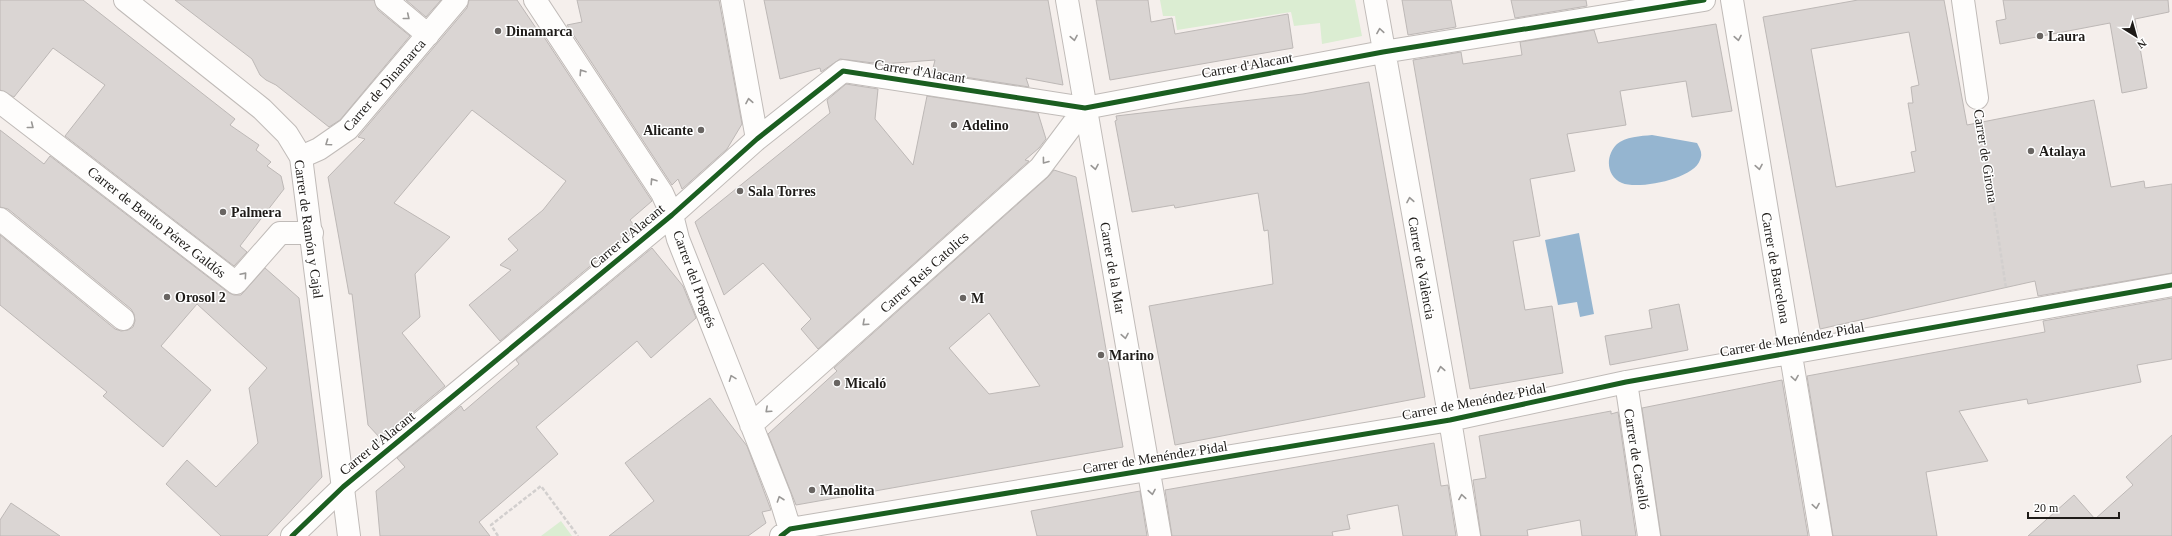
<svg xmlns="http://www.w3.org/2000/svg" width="2172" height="536" viewBox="0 0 2172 536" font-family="Georgia,serif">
<rect width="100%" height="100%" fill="#f5efec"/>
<path fill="#dbedd2" d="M1160 0H1355L1362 36 1322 44 1320 23 1294 26 1291 12 1177 30 1175 16H1163Z
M561 521 572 536H541Z"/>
<path fill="#95b5d0" d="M1652 135 1697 143C1700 149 1703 153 1700 160 1694 179 1638 190 1622 183 1606 176 1605 156 1617 144 1625 137 1641 136 1652 135Z
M1579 233 1594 314 1580 317 1577 302 1558 305 1545 240Z"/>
<path fill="#dad5d3" stroke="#bdb8b6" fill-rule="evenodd" d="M0 0H83L235 119 230 125 259 145 256 150 271 162 267 166 281 176 284 189 240 246 247 252 234 266 65 136 105 85 53 48 14 97 0 90Z
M175 0H374L378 10 410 36 340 120 329 127 276 85 266 80 260 75 252 59Z
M406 0H441L426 17Z
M469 0H517L538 31H540L652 201 630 220 636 228 500 341 469 305 511 270 500 265 518 250 508 239 543 210 566 181 472 110 394 203 450 237 415 274 420 317 402 333 445 386 381 439 368 425 352 294H349L328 177 365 139 358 137 467 8Z
M577 0H719L742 124 727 149 682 189 678 179 672 185 567 25 582 22Z
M764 0H1048L1063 85 1026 78 1029 87 932 72 935 60 882 64 840 59 821 72 820 68 780 79Z
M1096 0H1148L1151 22 1172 18 1175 34 1288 14 1293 48 1110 80Z
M1402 0H1451L1456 27 1408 35Z
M1511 0H1586L1587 6 1515 18Z
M1858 0H1944L1967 125 2094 100 2111 187 2144 181 2145 188 2172 184V273L2038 296 2035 281 1820 329 1763 17ZM1909 32 1919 85 1911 87 1913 103H1908L1916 151 1911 152 1915 172 1836 187 1811 49Z
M2003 0H2168L2169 12 2135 19 2147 88 2122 93 2110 23 2000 44 1996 21 2006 19Z
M1716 24 1732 111 1692 117 1686 81 1620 91 1626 125 1567 134 1575 171 1530 179 1540 236 1513 241 1525 310 1552 306 1563 373 1470 389 1413 60 1461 52 1463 64 1522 55 1520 42 1594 30 1598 43Z
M1369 82 1425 397 1175 445 1149 306 1273 284 1268 230 1264 231 1258 193 1175 208 1174 205 1132 212 1115 121 1117 120 1116 116 1303 94Z
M846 84 878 89 875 119 913 165 927 96 1038 113 1046 139 1039 148 1025 160 1029 161 818 349 801 329 811 319 763 263 724 295 695 222 830 113 827 100Z
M0 130 44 164 50 156 229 293 234 295H241L265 268 299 298 322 477 267 536H221L166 484 187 460 216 487 258 443 249 388 267 368 197 304 161 346 211 390 163 447 103 396 107 392 0 305V235L115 329 121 331 128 330 133 327 135 321 134 314 131 309 8 209 0 207Z
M1054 170 1076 177 1123 447 796 505 768 434 837 371 834 368 1048 177ZM989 313 1040 386 989 394 949 348Z
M652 248 683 286 696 318 651 358 637 341 536 427 558 454 479 522 490 536H380L376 491 405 467 397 458 461 406 464 411 519 364 516 360Z
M2172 298V359L2137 365 2141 382 2028 404 2027 399 1959 411 1988 461 1926 472 1937 536H1833L1807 376 2045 332 2043 321Z
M1679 304 1688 350 1610 365 1605 336 1652 328 1649 310Z
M1782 380 1808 536H1661L1642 408Z
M710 398 747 446 771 510 762 512 766 523 748 536H609L654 501 625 463Z
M1611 411V414L1618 412 1636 536H1582L1580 520 1527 530 1528 536H1481L1473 480 1486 478 1479 436Z
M2172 435V536H2028L2074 495 2095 519 2133 485 2126 477Z
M1434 443 1441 486 1448 485 1456 536H1403L1398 505 1347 515 1350 529 1332 532 1333 536H1172L1165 490Z
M1140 491 1147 536H1037L1031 511Z
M11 503 60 536H0V520Z"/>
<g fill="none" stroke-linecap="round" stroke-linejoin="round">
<g stroke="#c0bbb8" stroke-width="24">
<path id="minor" d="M386 0 428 35
M535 0 662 193 672 215 678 239 780 497 792 536
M732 0 757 139
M1067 0 1160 536
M1375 0 1450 420 1469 536
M1732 0 1821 536
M1963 0 1977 98
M0 102 236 283 280 233H312
M301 157 319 149 348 129 457 0
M0 219 123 319
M1626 382 1649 536
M751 425 1040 168 1085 108
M292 536 343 487 672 215 757 139 843 71 1085 108 1383 52 1704 0
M781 536 790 529 1450 420 1626 382 2172 285"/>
</g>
<g stroke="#c0bbb8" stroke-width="24">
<path id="tertiary" d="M125 0 262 109 287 134 301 157 349 536"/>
</g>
<path stroke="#d2cfce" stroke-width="2.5" stroke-dasharray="4 2" stroke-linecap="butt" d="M1981 123 2006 288
M498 536 491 525 541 486 578 536"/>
<use href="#minor" stroke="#fefdfc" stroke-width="22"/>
<use href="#tertiary" stroke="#fefdfc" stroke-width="22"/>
<g stroke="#fff" stroke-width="8">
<path id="cycleway" d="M292 536 343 487 672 215 757 139 843 71 1085 108 1383 52 1704 0
M781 536 790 529 1450 420 1626 382 2172 285"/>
</g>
<use href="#cycleway" stroke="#1b5e20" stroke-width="5"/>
</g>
<defs><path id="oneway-chevron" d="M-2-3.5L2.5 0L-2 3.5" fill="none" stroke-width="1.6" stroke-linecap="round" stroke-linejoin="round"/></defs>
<g stroke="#999795">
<use href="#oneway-chevron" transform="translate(407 17) rotate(39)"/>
<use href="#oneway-chevron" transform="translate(1380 31) rotate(-99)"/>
<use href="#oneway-chevron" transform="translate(1074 38) rotate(80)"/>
<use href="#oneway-chevron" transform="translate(1738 38) rotate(80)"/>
<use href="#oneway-chevron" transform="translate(582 72) rotate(-123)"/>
<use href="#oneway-chevron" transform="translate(749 101) rotate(-100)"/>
<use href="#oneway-chevron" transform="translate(31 126) rotate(38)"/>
<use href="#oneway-chevron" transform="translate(328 143) rotate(145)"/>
<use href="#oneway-chevron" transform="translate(1045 161) rotate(127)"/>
<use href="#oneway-chevron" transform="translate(1095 167) rotate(80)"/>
<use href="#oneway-chevron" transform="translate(1759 167) rotate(80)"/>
<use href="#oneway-chevron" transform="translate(653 181) rotate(-123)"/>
<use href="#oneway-chevron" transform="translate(1410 200) rotate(-100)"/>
<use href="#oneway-chevron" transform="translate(244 275) rotate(-49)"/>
<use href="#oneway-chevron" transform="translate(865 323) rotate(138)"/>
<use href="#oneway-chevron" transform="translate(1125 336) rotate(80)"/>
<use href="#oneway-chevron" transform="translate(1441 369) rotate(-100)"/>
<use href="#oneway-chevron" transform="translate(732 378) rotate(-111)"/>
<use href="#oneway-chevron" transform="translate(1795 378) rotate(81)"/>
<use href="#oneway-chevron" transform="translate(768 410) rotate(138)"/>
<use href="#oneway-chevron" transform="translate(1152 492) rotate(80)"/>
<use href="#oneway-chevron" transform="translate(1462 497) rotate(-99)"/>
<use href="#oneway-chevron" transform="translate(780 499) rotate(-109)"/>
<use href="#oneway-chevron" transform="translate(1816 506) rotate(81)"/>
</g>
<g fill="#696562" stroke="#fff" stroke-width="1.5">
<circle cx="498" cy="31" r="4"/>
<circle cx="2040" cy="36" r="4"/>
<circle cx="954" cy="125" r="4"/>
<circle cx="701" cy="130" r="4"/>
<circle cx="2031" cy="151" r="4"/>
<circle cx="740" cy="191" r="4"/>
<circle cx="223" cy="212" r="4"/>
<circle cx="167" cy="297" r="4"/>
<circle cx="963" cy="298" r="4"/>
<circle cx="1101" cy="355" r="4"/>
<circle cx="837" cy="383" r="4"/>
<circle cx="812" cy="490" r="4"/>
</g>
<g text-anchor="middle" stroke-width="3" stroke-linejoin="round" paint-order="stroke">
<g font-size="14" font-weight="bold" fill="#1e1b18" stroke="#fff" text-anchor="start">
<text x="506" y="36">Dinamarca</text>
<text x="2048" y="41">Laura</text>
<text x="962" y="130">Adelino</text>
<text x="693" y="135" text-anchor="end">Alicante</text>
<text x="2039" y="156">Atalaya</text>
<text x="748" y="196">Sala Torres</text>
<text x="231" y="217">Palmera</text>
<text x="175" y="302">Orosol 2</text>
<text x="971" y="303">M</text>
<text x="1109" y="360">Marino</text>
<text x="845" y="388">Micaló</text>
<text x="820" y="495">Manolita</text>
</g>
<g font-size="14" fill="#1e1b18" stroke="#fff">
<text transform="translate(1247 65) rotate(-10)" y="5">Carrer d'Alacant</text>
<text transform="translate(920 71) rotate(9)" y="5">Carrer d'Alacant</text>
<text transform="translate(384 85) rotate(-49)" y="5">Carrer de Dinamarca</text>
<text transform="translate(1986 156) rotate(81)" y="5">Carrer de Girona</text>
<text transform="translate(157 222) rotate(38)" y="5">Carrer de Benito Pérez Galdós</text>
<text transform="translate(309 229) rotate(82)" y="5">Carrer de Ramón y Cajal</text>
<text transform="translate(627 236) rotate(-40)" y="5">Carrer d'Alacant</text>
<text transform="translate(1113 268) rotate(80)" y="5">Carrer de la Mar</text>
<text transform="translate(1422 268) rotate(80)" y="5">Carrer de València</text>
<text transform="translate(1776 268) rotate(80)" y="5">Carrer de Barcelona</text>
<text transform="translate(924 272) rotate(-42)" y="5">Carrer Reis Catolics</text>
<text transform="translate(695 279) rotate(70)" y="5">Carrer del Progrés</text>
<text transform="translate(1792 339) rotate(-10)" y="5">Carrer de Menéndez Pidal</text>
<text transform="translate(1474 401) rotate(-11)" y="5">Carrer de Menéndez Pidal</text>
<text transform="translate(377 443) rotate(-39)" y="5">Carrer d'Alacant</text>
<text transform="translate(1155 457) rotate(-9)" y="5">Carrer de Menéndez Pidal</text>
<text transform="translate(1637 459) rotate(81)" y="5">Carrer de Castelló</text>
</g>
</g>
<g transform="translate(2136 36) rotate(143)" stroke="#ffffff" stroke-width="3" paint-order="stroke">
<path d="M0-3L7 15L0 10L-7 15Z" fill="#1e1b18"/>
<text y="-6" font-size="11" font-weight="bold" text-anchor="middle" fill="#1e1b18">N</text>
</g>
<path d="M2028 512v6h91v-6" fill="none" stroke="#1e1b18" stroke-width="2"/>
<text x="2034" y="512" font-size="12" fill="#1e1b18" stroke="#ffffff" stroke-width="3" paint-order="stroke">20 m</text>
</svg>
